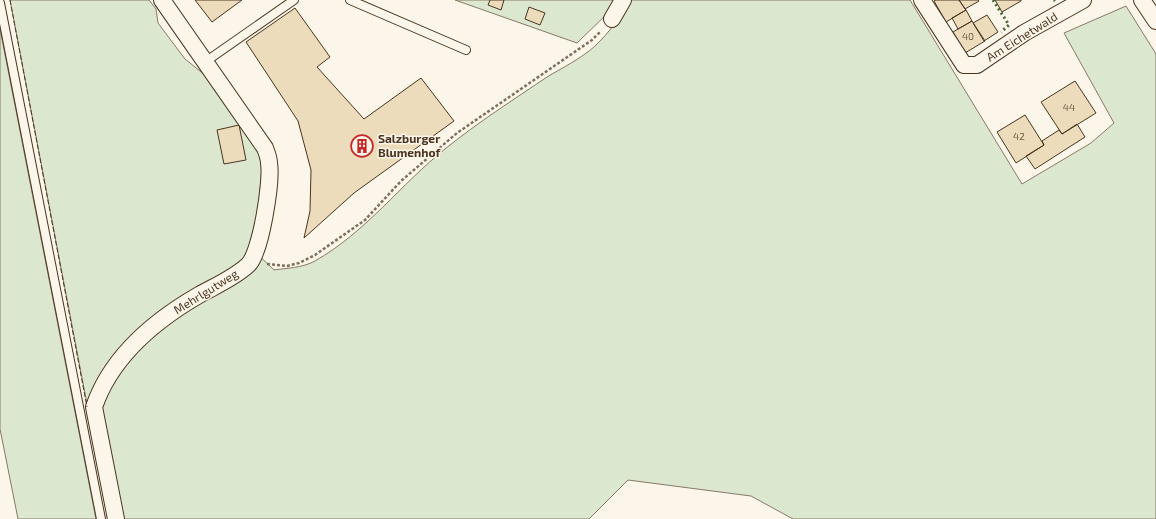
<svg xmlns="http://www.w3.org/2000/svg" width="1156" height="519" viewBox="0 0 1156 519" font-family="'Exo 2',sans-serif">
<rect width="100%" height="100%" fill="#fbf6e9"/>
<path fill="#dce7d0" stroke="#887966" d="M10 0H149L156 9 158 23 185 59 205 75 258 149 262 168 258 214 250 247 274 270C287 268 302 268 315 261 366 232 401 184 445 149 477 123 513 100 547 77 562 68 582 58 595 46 609 33 621 16 630 0H910L1022 184 1091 143 1114 123 1064 33 1126 6 1156 54V519H793L751 496 628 480 589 519H121L87 404Z
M455 0H618L611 10 577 43Z
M0 29 96 519H18L0 429Z"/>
<path fill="#ecdcbc" stroke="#4a3520" d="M195 0H242L212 22Z
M490 0H504L501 10 488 5Z
M936 0H959L966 10 946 22 934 1Z
M959 0H978L979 1 965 9Z
M995 0H1021V1L1002 12Z
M529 7 545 13 540 25 525 19Z
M295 8 330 57 317 67 364 119 421 78 454 121 354 193 304 238 310 211 311 170 298 121 246 42Z
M966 10 972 21 958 29 952 18Z
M987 15 998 32 984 41 973 23Z
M972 21 985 41 965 53 953 32Z
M1075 81 1096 113 1062 134 1041 102Z
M1025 115 1044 145 1016 163 997 132Z
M1077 124 1085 137 1035 169 1026 156 1044 145 1042 141 1059 130 1062 134Z
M239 125 246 160 224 164 217 130Z"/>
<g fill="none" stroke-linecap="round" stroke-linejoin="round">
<g stroke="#4a3520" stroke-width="10">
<path id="lane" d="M350 0 466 50
M0 3 101 519
M205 62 294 0"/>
</g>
<g stroke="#4a3520" stroke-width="18">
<path id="street" d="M922 0 964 65H977L1024 33 1083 0
M1142 0 1156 21
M612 19 623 0
M116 519 94 407C111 357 154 321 199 295 215 286 234 278 248 265 261 253 272 181 269 163 269 158 267 153 265 148L162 0"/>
</g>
<path stroke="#7f6f5c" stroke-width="2.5" stroke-dasharray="3 2" stroke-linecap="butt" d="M267 264 287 266 299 263 315 255 365 220 401 181 457 133 592 40 601 31"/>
<use href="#lane" stroke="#fbf6e9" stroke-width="8"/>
<use href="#street" stroke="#fbf6e9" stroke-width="16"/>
<path stroke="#436837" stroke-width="3" stroke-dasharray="2 3" stroke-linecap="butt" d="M993 0 1009 25 1001 32
M1054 0 1055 1"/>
<path stroke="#4a3520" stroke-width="1" stroke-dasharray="5 2" stroke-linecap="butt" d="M10 0 87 407"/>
</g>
<defs>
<g id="building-ring" transform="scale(1.15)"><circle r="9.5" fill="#fbf6e9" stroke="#c62828" stroke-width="1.5"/><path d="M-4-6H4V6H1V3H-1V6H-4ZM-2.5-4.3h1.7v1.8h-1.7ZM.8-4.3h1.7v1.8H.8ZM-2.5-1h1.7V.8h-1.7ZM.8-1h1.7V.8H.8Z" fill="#c62828"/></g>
</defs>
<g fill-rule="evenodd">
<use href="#building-ring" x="362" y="146"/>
</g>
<g text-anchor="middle" stroke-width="3" stroke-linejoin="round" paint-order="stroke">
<g font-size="10" fill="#725f47">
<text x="968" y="40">40</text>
<text x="1069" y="111">44</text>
<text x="1019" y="140">42</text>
</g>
<g font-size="12" fill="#4a3520" stroke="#fbf6e9">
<text transform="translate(1022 37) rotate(-32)" y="4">Am Eichetwald</text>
<text transform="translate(206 292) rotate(-32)" y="4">Mehrlgutweg</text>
</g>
<g font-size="12" font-weight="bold" fill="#4a3520" stroke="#fbf6e9" text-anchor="start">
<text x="378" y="143">Salzburger<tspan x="378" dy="14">Blumenhof</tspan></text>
</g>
</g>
</svg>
